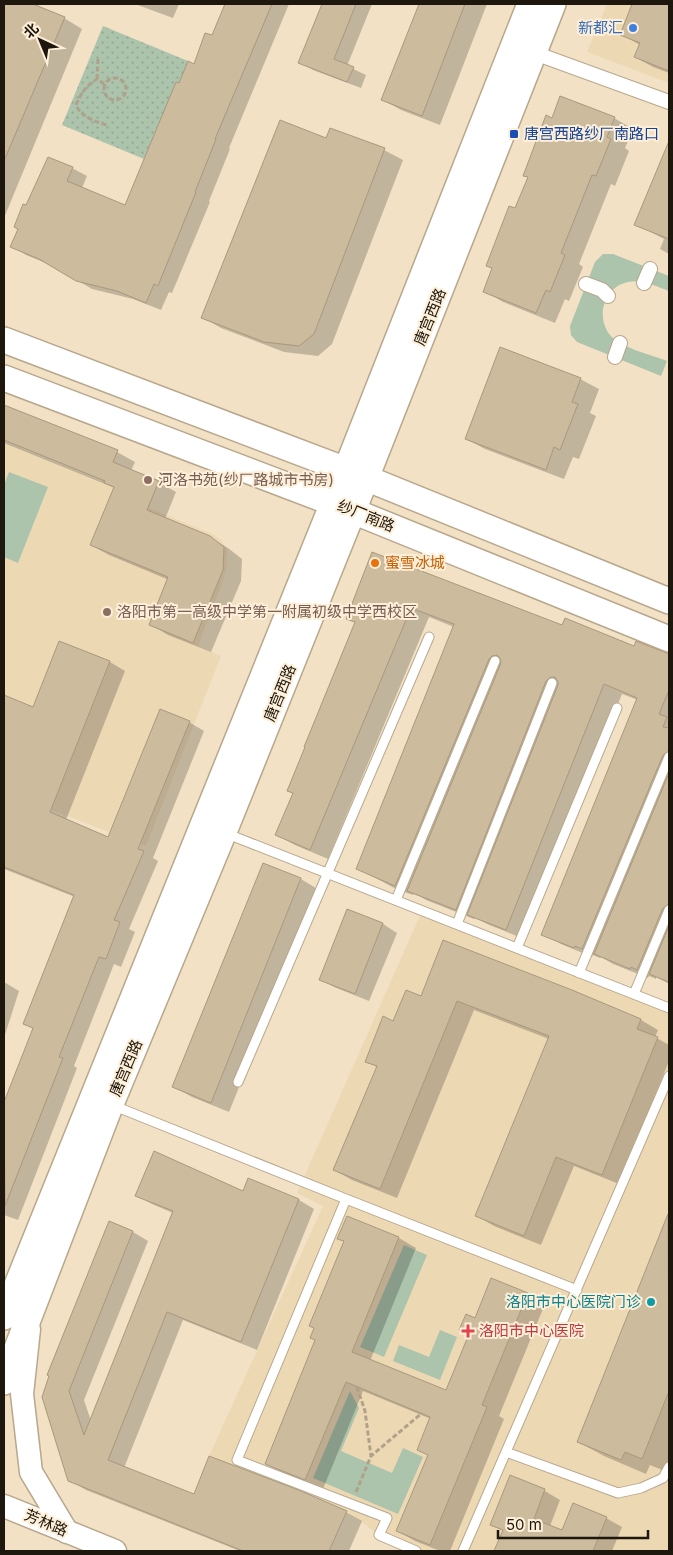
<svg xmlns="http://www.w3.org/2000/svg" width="673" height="1555" viewBox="0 0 673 1555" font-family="Inter,'Noto Sans SC',sans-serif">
<defs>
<pattern id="park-dots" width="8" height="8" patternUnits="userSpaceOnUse" patternTransform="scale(1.25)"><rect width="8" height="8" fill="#acc3ac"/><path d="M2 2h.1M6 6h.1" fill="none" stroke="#94a793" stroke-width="1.8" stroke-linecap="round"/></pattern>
</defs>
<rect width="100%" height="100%" fill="#f2e1c4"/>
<path fill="#edd8b4" d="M607 4H669V83L587 52Z
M4 442 102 482 113 462 159 481 149 508 210 533 221 540 227 550V563L224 578 198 646 221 656 146 846 4 792Z
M422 911 669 1008V1551H416L379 1535 347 1511 209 1456 323 1206 297 1193Z"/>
<path fill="#acc3ac" d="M603 254H613L669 276V291C657 287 642 279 628 282 602 287 594 322 614 339 626 349 652 355 667 361L661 376 577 342 571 335 570 326 595 262Z
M9 472 48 487 18 563 4 557V485Z
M404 1245 427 1255 384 1357 360 1347Z
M440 1330 457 1337 440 1380 393 1361 399 1345 429 1357Z
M350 1391 359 1408 341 1451 392 1473 403 1448 423 1457 398 1514 313 1478Z"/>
<path fill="url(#park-dots)" d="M103 26 188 61 179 83 176 82 144 159 62 125Z"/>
<path fill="#0003" d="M4 4H27L64 18 82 29 4 218Z
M135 4H179L173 18Z
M226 4H289L229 148 230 149 209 201 210 202 172 293 169 292 161 310 133 299 92 289 53 266 26 255 12 246 27 206 72 168 87 176 82 188 126 206 180 85 213 37Z
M323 4H372L347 66 366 75 361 88 313 70 300 62Z
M421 4H487L440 125 401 110 383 100Z
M634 4H669V73L653 67 635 57 640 45 621 34Z
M614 118 633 129 625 148 629 151 615 186 611 184 579 264 583 267 569 301 565 299 555 323 503 302 484 291 493 269 488 266 516 210 529 178 524 175 552 119Z
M327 139 384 150 403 160 332 344 318 356 284 352 221 328 202 317Z
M669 142V254L660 249 664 239 636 224Z
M580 379 599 389 590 413 596 416 579 459 573 457 564 479 485 449 466 439Z
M4 406 117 452 135 462 131 471 158 482 176 492 165 519 209 537 228 548 242 559 241 581 211 652 168 635 150 624 169 580 109 555 91 545 115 488 4 443Z
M373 553 562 627 634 648 637 643 669 655V984L656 977V979L649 976 648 978 613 964 601 957 600 958 593 955 592 957 561 944 543 934 638 700 622 694 524 939 487 924 475 917 474 919 426 900 414 893 413 895 396 889 357 868 454 627 429 617 328 859 295 845 277 835 294 793 356 623 347 618Z
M60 643 110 662 125 671 66 820 109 838 189 722 204 731 153 858 158 861 129 929 135 932 121 967 114 964 74 1066 77 1068 18 1220 4 1215V1105L34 1029 25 1024 75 897 4 869V784L21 740 4 748V696L34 708Z
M301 879 319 890 229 1112 192 1097 174 1087Z
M348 911 383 924 397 933 369 1001 334 987 320 979Z
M4 982 19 991 4 1038Z
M572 991 641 1020 658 1030 655 1037 669 1045V1061L619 1184 574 1166 541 1245 494 1226 477 1216 549 1039 474 1010 397 1198 352 1180 334 1170 378 1068 367 1061 394 1022 422 998Z
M249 1180 299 1200 314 1209 257 1350 183 1320 124 1468 195 1496 346 1512 362 1521 349 1551H240L86 1490 69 1480 43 1397 110 1223 133 1232 148 1241 84 1400 91 1421 173 1213 152 1204 136 1195 244 1193Z
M669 1216V1468L667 1472 650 1465 646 1474 604 1456 578 1442Z
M347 1218 399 1238 416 1248 370 1361 446 1392 470 1335 461 1329 476 1319 527 1294 545 1304 499 1416 504 1419 450 1551H440L415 1541 397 1531 429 1456 418 1450 431 1419 363 1391 323 1489 284 1474 266 1463 316 1341 345 1242 339 1238Z
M511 1477 545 1491 560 1500 550 1526 562 1531 606 1518 622 1527 612 1551H495L503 1531 492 1525Z"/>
<path fill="#cdbb9e" stroke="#a8987d" d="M4 4H33L65 17 4 161Z
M225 4H272L215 139H216L195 192H196L158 286 154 284 146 303 117 291 76 281 39 259 10 247 18 229 14 227 23 204 26 205 48 157 73 167 67 181 125 205 176 82 179 83 188 61 194 64 205 33 212 35Z
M322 4H356L334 59 354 67 347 82 298 63Z
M419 4H465L422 116 381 100Z
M632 4H669V71L634 57 640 43 620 35Z
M560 96 615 117 607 137 611 139 596 176 592 175 561 253 565 255 550 292 546 290 536 313 483 292 492 268 486 266 509 206 515 208 528 177 523 176 546 115 552 118Z
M280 120 326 138 330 128 385 148 314 334 299 346 264 342 201 318Z
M669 141V239L634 225Z
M500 347 581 378 572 402 578 404 560 450 554 447 546 470 465 439Z
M4 405 118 450 113 462 159 481 147 510 210 536 224 547 223 570 193 643 149 625 168 577 90 545 114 487 104 483 105 481 4 440Z
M372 552 562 625 565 618 634 646 636 641 669 654V690L659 714 667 717 663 727 669 728V751L663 755 582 949 575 946 574 948 541 935 637 698 604 684 506 930 467 915 558 685V682L555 677H551L546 681 456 910 407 891 501 663 500 658 497 655 492 656 489 659 395 886 356 869 454 624 411 608 310 850 275 835 293 793 287 791 305 747H304L355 622 346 619Z
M59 641 110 661 50 812 108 837 160 709 190 721 138 849 144 851 114 920 120 922 106 959 99 957 59 1057 63 1058 5 1206 4 1102 33 1028 23 1024 74 895 4 867V695L33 707Z
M669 773V904L663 908 637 970 631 967 630 969 594 954Z
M263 863 301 878 211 1103 172 1087Z
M347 909 383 923 355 994 319 980Z
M669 926V982L649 974Z
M443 940 572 990 641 1019 637 1029 658 1037 602 1175 556 1157 524 1236 475 1216 549 1036 457 1001 380 1189 333 1170 377 1066 365 1062 383 1016 393 1021 406 990 421 996Z
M154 1151 243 1191 248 1178 299 1199 241 1342 167 1312 108 1460 194 1494 209 1456 301 1491 347 1511 329 1551H243L68 1481 42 1397 49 1376 47 1375 109 1221 133 1231 69 1391 84 1435 173 1211 135 1196Z
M668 1214 669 1391 642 1459 625 1452 621 1460 577 1442Z
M347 1216 399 1237 352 1352 446 1390 469 1334 459 1330 466 1314 475 1318 491 1278 528 1293 482 1405 487 1407 430 1545 396 1531 428 1455 417 1450 430 1417 346 1382 305 1480 265 1464 315 1340 310 1338 314 1328 309 1326 344 1241 337 1239Z
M510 1475 545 1489 534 1519 562 1530 573 1503 607 1517 593 1551H494L503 1530 490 1525Z"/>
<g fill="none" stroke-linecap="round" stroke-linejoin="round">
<g stroke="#b8a78c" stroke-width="11">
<path id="service" d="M225 833 669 1008
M396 900 495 661
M457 924 552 683
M517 948 617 708
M579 973 669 757
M634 994 669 910
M238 1082 429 637
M112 1105 346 1199 577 1290
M346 1199 237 1460 387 1518 379 1535 416 1551
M506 1452 618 1493 641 1488 663 1478 669 1467
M463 1551 669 1076"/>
</g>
<g stroke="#b8a78c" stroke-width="16">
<path id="pedestrian" d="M529 51 669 102
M644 283 650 269
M586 284 602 290 608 296
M615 357 620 343"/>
</g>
<g stroke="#b8a78c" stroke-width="25">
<path id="tertiary" d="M29 1329 22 1394 31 1472 67 1532
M4 1506 115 1551"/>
</g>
<g stroke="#b8a78c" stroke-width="28">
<path id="secondary" d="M4 340 346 470 669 601
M4 378 333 503 669 639
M4 1317 333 503 530 4
M4 1382 111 1104 224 832 353 511 553 4"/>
</g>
<path stroke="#afa18a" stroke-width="3" stroke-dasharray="5 2.5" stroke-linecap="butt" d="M104 89a11 11 0 1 1 22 0a11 11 0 1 1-22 0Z
M97 79 98 58
M104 84 97 79C86 86 81 93 76 105 80 116 97 123 108 125
M357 1387 365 1411 371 1456
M356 1492 371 1456 422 1413"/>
<use href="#service" stroke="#fff" stroke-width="9"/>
<use href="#pedestrian" stroke="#fff" stroke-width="14"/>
<use href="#tertiary" stroke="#fff" stroke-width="22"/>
<use href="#secondary" stroke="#fff" stroke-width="25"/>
</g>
<circle fill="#3f7fe0" stroke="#fdefd8" stroke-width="2" cx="633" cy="28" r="5"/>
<rect fill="#1a4fb4" stroke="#fdefd8" stroke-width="2" x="509" y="129" width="10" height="10" rx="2.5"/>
<g fill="#8d6e63" stroke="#fdefd8" stroke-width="2">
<circle cx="148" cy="480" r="5"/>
<circle cx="107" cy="612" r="5"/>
</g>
<circle fill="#e8710a" stroke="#fdefd8" stroke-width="2" cx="375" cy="563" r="5"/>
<circle fill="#0f9aa8" stroke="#fdefd8" stroke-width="2" cx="651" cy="1302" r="5"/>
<path fill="#e0444e" stroke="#fdefd8" stroke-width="2" d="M465.5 1323.5h5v5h5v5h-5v5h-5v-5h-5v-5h5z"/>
<g text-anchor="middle" stroke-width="4" stroke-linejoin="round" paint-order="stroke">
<g font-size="15" fill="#366cbe" stroke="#fdefd8" text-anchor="end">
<text x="623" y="33">新都汇</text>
</g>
<g font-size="15" fill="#164399" stroke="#fdefd8" text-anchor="start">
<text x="524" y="139">唐宫西路纱厂南路口</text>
</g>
<g font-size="15" fill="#1d170d" stroke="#fdefd8">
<text transform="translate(430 317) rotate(-68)" y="5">唐宫西路</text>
<text transform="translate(366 516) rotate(22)" y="5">纱厂南路</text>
<text transform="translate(280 693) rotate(-68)" y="5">唐宫西路</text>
<text transform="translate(126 1068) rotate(-67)" y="5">唐宫西路</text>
<text transform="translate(46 1523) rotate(23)" y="5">芳林路</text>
</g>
<g font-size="15" fill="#785e54" stroke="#fdefd8" text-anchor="start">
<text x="158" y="485">河洛书苑(纱厂路城市书房)</text>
<text x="117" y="617">洛阳市第一高级中学第一附属初级中学西校区</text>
</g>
<g font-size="15" fill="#c56008" stroke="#fdefd8" text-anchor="start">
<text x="385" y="568">蜜雪冰城</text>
</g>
<g font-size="15" fill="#0d838f" stroke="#fdefd8" text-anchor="end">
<text x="641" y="1307">洛阳市中心医院门诊</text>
</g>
<g font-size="15" fill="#be3a42" stroke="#fdefd8" text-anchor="start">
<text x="479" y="1336">洛阳市中心医院</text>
</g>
</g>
<rect width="673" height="1555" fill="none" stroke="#1d170d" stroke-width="10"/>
<g transform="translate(40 40) rotate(316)" stroke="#fdefd8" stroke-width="4" paint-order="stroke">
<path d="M0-4L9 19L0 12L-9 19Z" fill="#1d170d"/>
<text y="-8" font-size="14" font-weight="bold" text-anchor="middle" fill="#1d170d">北</text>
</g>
<path d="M498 1530v8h150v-8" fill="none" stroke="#1d170d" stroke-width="2.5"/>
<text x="506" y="1530" font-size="15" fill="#1d170d" stroke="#fdefd8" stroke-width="4" paint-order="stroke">50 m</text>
</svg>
